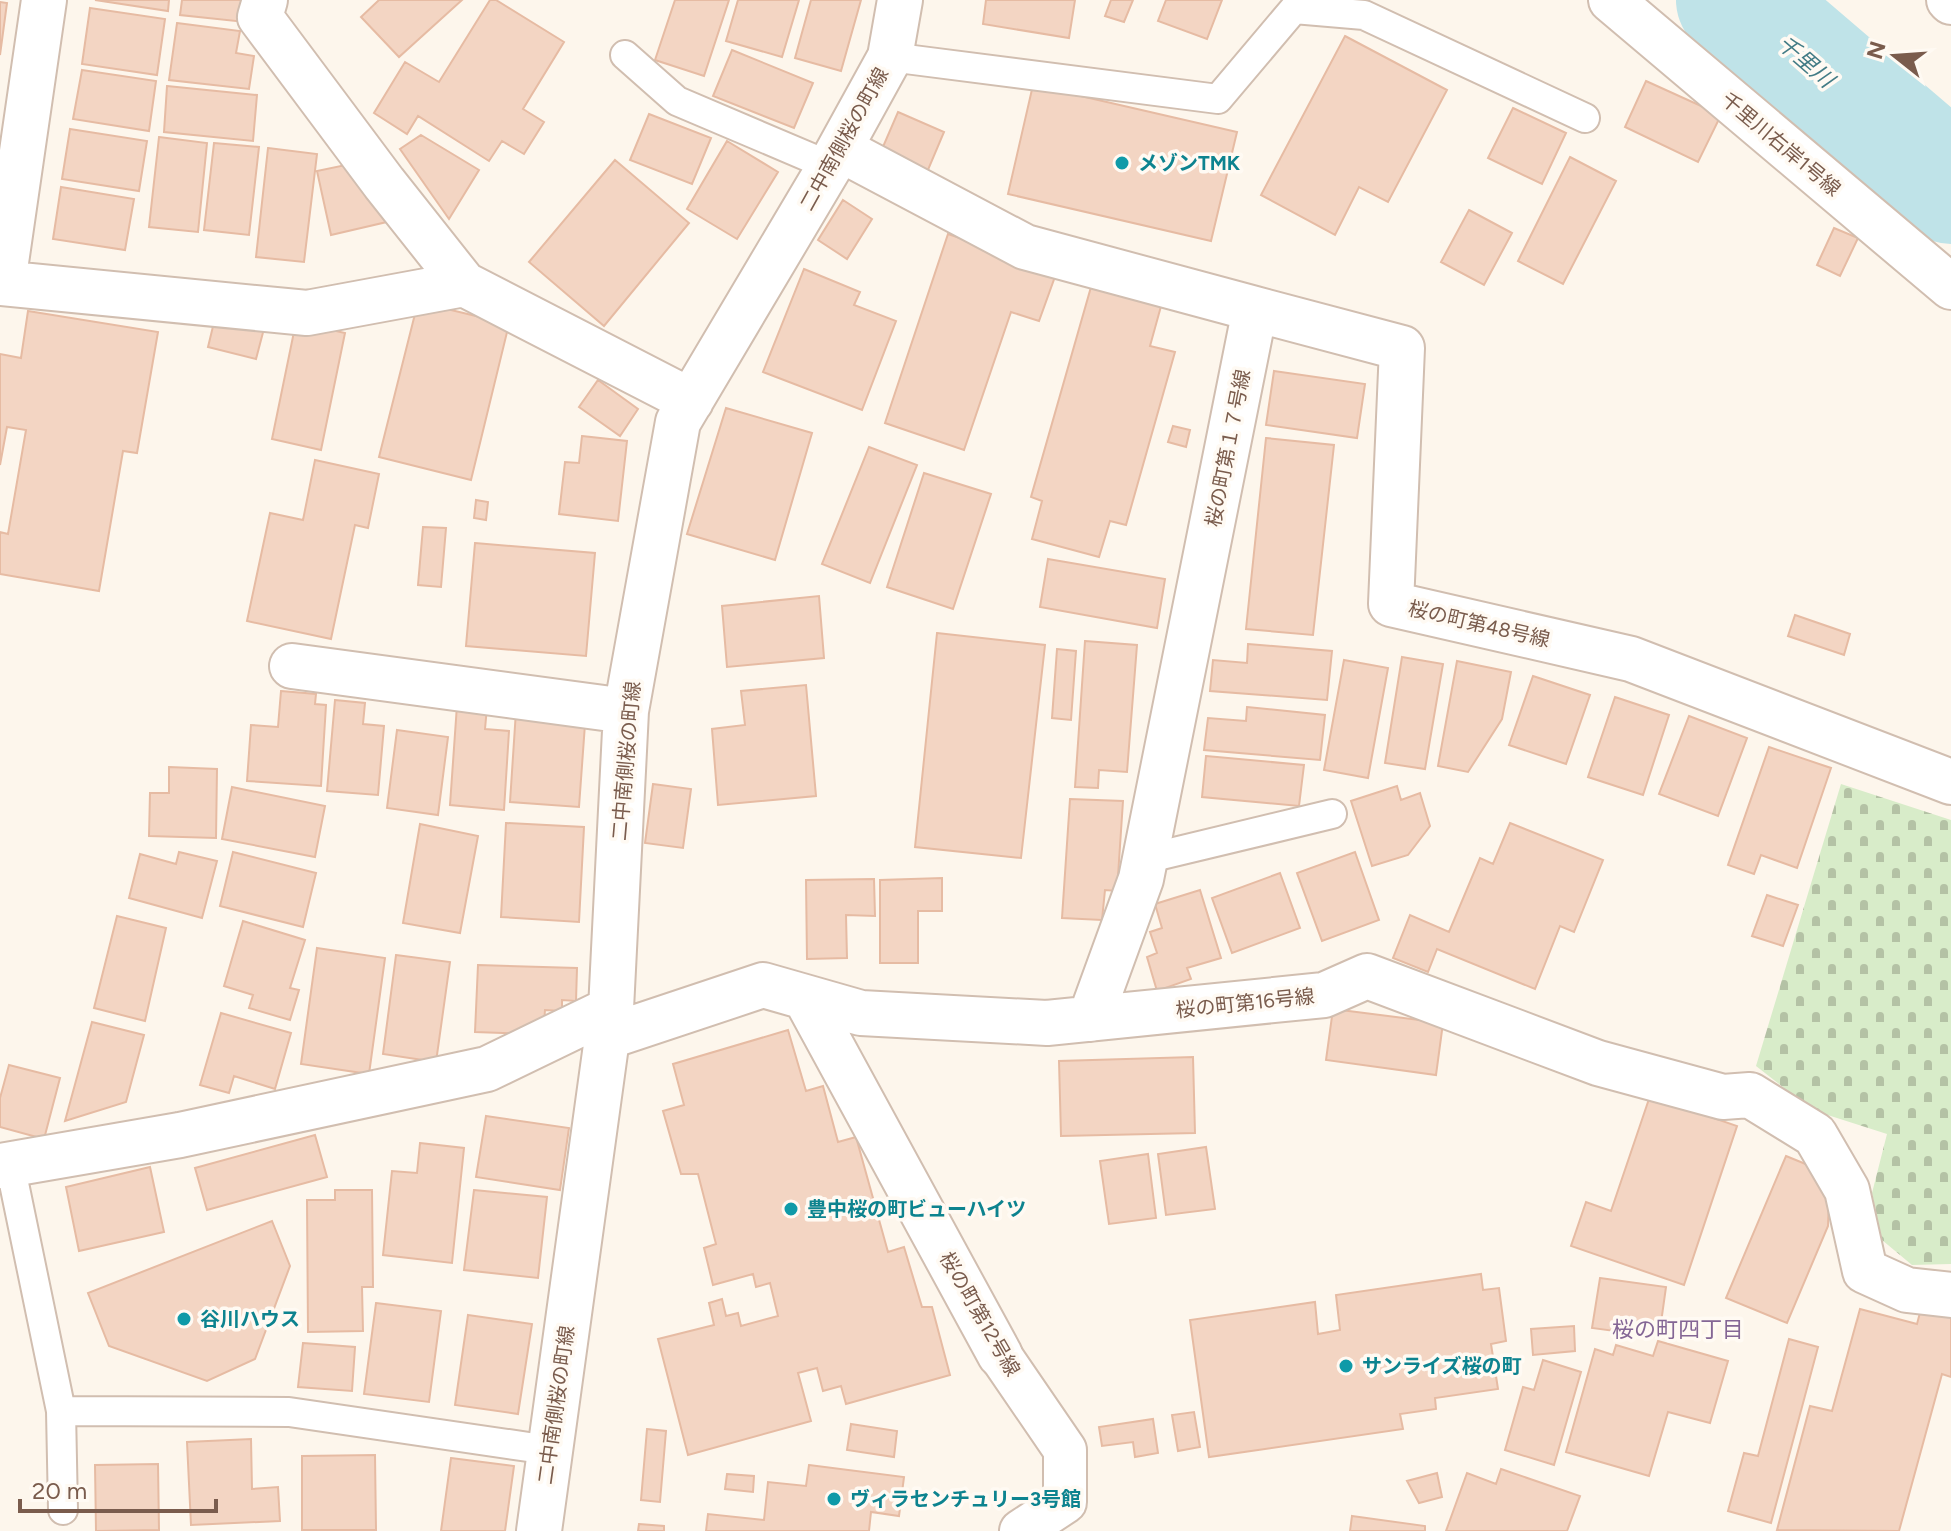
<svg xmlns="http://www.w3.org/2000/svg" width="1951" height="1531" viewBox="0 0 1951 1531" font-family="Figtree,'Noto Sans JP',sans-serif">
<defs>
<pattern id="cemetery-stones" width="16" height="16" patternUnits="userSpaceOnUse" patternTransform="scale(2)"><rect width="16" height="16" fill="#d8ecc9"/><path d="M2 7V4a2 2 0 0 1 4 0v3zM10 15v-3a2 2 0 0 1 4 0v3z" fill="#b4c2a5"/></pattern>
</defs>
<rect width="100%" height="100%" fill="#fdf6ec"/>
<path fill="url(#cemetery-stones)" d="M1841 784 1951 820V1264L1912 1265 1882 1240 1872 1193 1887 1134 1812 1110 1756 1066Z"/>
<g fill="none" stroke-linecap="round" stroke-linejoin="round">
<path stroke="#bfe3e8" stroke-width="118" d="M1735 0 1951 185"/>
</g>
<path fill="#f3d5c3" stroke="#e6bba3" stroke-width="2" d="M95 0H169L168 11Z
M182 0H247L245 22 180 15Z
M379 0H462L399 57 361 17Z
M490 0H496L564 42 523 109 544 122 524 154 502 141 489 161 418 116 407 134 374 113 405 62 439 82Z
M675 0H729L704 76 655 60Z
M738 0H799L782 57 726 41Z
M811 0H861L841 71 795 58Z
M986 0H1075L1069 38 983 24Z
M1111 0H1133L1124 22 1105 16Z
M1166 0H1222L1207 39 1158 21Z
M0 2 7 3 0 55Z
M90 8 165 19 157 75 82 64Z
M177 23 240 31 236 53 254 56 249 89 169 80Z
M1345 36 1447 90 1388 202 1359 187 1335 235 1261 195Z
M732 50 813 83 794 128 713 96Z
M82 70 156 81 149 131 73 119Z
M1646 81 1721 115 1698 162 1625 127Z
M1033 85 1237 132 1211 241 1008 194Z
M167 86 257 95 253 141 164 132Z
M1513 108 1566 133 1542 184 1488 158Z
M898 112 944 132 925 177 879 156Z
M649 114 711 138 692 184 630 160Z
M70 129 147 141 139 191 62 179Z
M421 135 479 170 449 219 400 149Z
M159 137 207 143 198 232 149 227Z
M727 141 778 172 737 239 687 209Z
M214 143 259 147 249 235 204 230Z
M268 148 317 154 304 262 256 257Z
M1570 157 1616 181 1563 284 1518 261Z
M615 160 689 223 604 326 529 262Z
M355 163 391 221 331 235 317 171Z
M61 187 134 199 125 250 53 239Z
M843 200 872 219 847 259 818 240Z
M1469 210 1512 233 1484 285 1441 262Z
M1834 228 1858 238 1840 276 1817 265Z
M948 234 1057 271 1039 321 1011 312 964 450 885 423Z
M804 269 860 292 854 305 896 321 862 410 763 372Z
M1093 280 1163 299 1150 346 1175 352 1126 525 1110 521 1099 557 1032 539 1042 501 1031 497Z
M418 302 509 324 471 480 379 457Z
M217 310 266 321 256 359 208 347Z
M28 311 158 332 137 453 123 451 99 591 0 574V532L8 534 26 430 7 427 0 465V354L21 358Z
M296 322 345 333 321 450 272 439Z
M1274 371 1365 384 1357 438 1266 425Z
M598 380 638 409 620 436 579 407Z
M726 408 812 433 775 560 687 534Z
M1173 426 1190 430 1186 447 1168 442Z
M582 436 627 441 618 521 559 514 565 462 579 463Z
M1266 438 1334 445 1313 635 1246 629Z
M869 447 917 465 870 583 822 564Z
M315 460 379 474 368 528 355 525 331 639 247 621 270 513 303 520Z
M924 473 991 494 953 609 887 587Z
M476 500 488 502 486 520 474 518Z
M423 527 446 528 441 587 418 585Z
M475 543 595 553 586 656 466 646Z
M1048 559 1165 579 1157 628 1040 607Z
M819 596 824 658 727 667 722 606Z
M1795 615 1850 634 1844 655 1788 636Z
M937 633 1045 645 1021 858 915 847Z
M1085 641 1137 645 1127 772 1099 770 1098 788 1075 787Z
M1248 644 1332 651 1327 700 1210 691 1213 660 1247 663Z
M1057 649 1076 651 1071 720 1052 718Z
M1402 657 1443 664 1425 769 1385 763Z
M1344 660 1388 668 1368 778 1324 770Z
M1457 661 1511 672 1502 719 1468 772 1438 766Z
M1533 676 1590 695 1566 764 1509 745Z
M806 685 816 796 718 805 712 729 745 725 741 691Z
M281 691 316 694 315 704 326 705 321 786 247 781 251 725 278 727Z
M1615 697 1669 715 1643 795 1588 777Z
M335 700 365 703 363 724 384 726 378 795 327 791Z
M457 705 487 707 485 729 509 731 504 810 450 805Z
M1247 707 1325 715 1320 760 1204 750 1208 718 1246 721Z
M516 711 585 724 579 807 510 802Z
M1689 716 1747 738 1718 816 1659 794Z
M397 730 448 737 438 815 387 808Z
M1769 747 1831 768 1797 868 1761 855 1754 874 1728 865Z
M1206 756 1304 765 1299 806 1202 797Z
M169 767 217 769 216 838 149 836 150 793H169Z
M653 784 691 789 683 848 645 843Z
M1397 786 1401 800 1420 793 1430 826 1408 855 1372 866 1351 801Z
M232 787 325 806 315 857 222 839Z
M1070 799 1123 801 1117 891 1105 890 1102 920 1062 918Z
M506 823 584 827 579 922 501 917Z
M1510 823 1603 860 1574 932 1560 926 1535 989 1437 949 1428 972 1393 958 1410 915 1449 932 1480 858 1493 864Z
M420 824 478 836 460 933 403 923Z
M179 852 217 861 202 918 129 898 140 854 176 864Z
M233 852 316 873 303 927 220 906Z
M1355 852 1379 920 1322 941 1297 873Z
M1280 873 1300 928 1232 953 1212 898Z
M942 878V911H918V963H880V880Z
M874 879 875 916 846 915 847 958 807 959 806 880Z
M1200 890 1221 958 1187 968 1191 979 1157 991 1147 957 1157 953 1150 932 1162 928 1155 904Z
M1767 895 1798 905 1783 946 1752 936Z
M117 916 166 928 145 1021 94 1008Z
M243 921 305 940 290 988 299 990 290 1020 249 1008 253 995 224 986Z
M317 948 385 958 369 1074 301 1064Z
M396 955 450 962 436 1062 383 1054Z
M478 965 577 968 576 1001 562 1000V1011L545 1010 544 1024 530 1023 527 1034 475 1032Z
M1333 1009 1443 1023 1436 1075 1326 1060Z
M221 1013 291 1033 275 1089 234 1076 229 1093 200 1085Z
M92 1022 144 1035 126 1102 65 1121Z
M788 1030 806 1091 823 1086 838 1142 856 1137 888 1252 904 1247 922 1307H932L950 1375 846 1404 841 1386 823 1391 817 1368 798 1373 811 1421 688 1455 658 1339 714 1325 709 1303 722 1299 726 1316 738 1313 741 1326 778 1316 770 1283 756 1287 753 1274 713 1285 704 1248 716 1244 698 1174H681L663 1111 684 1105 673 1064Z
M1193 1057 1195 1133 1061 1136 1059 1061Z
M9 1065 60 1078 44 1139 0 1127V1098Z
M1650 1096 1737 1126 1684 1285 1571 1246 1586 1202 1611 1211Z
M486 1116 569 1128 560 1190 476 1177Z
M315 1135 327 1177 207 1210 195 1168Z
M420 1143 464 1148 452 1263 383 1255 392 1171 417 1173Z
M1206 1147 1215 1209 1166 1215 1158 1154Z
M1148 1154 1156 1218 1109 1224 1100 1161Z
M1786 1156 1830 1174 1828 1226 1787 1323 1726 1298Z
M150 1167 164 1232 79 1251 66 1187Z
M335 1190H372L373 1287H362L363 1331 308 1332 307 1200H335Z
M474 1190 547 1197 538 1278 464 1270Z
M272 1221 290 1266 255 1359 207 1381 109 1346 88 1293Z
M1481 1274 1483 1290 1499 1288 1506 1341 1491 1344 1498 1389 1435 1398 1436 1409 1400 1414 1403 1429 1209 1457 1190 1320 1315 1302 1318 1334 1340 1330 1336 1295Z
M1600 1278 1666 1287 1659 1337 1592 1328Z
M376 1303 441 1311 429 1402 364 1394Z
M1922 1305 1951 1313V1377L1942 1374 1899 1531 1777 1530 1810 1406 1832 1411 1860 1309 1917 1324Z
M468 1315 532 1324 518 1414 455 1405Z
M1574 1326 1575 1351 1533 1355 1531 1329Z
M1789 1339 1818 1347 1771 1523 1728 1511 1744 1453 1758 1456Z
M1658 1341 1728 1361 1710 1423 1668 1412 1649 1476 1566 1452 1595 1349 1613 1355 1616 1345 1653 1356Z
M303 1343 355 1347 352 1391 298 1387Z
M1543 1360 1581 1372 1554 1465 1505 1450 1523 1387 1534 1390Z
M1194 1412 1200 1447 1178 1451 1172 1415Z
M1153 1419 1158 1453 1135 1457 1133 1442 1102 1446 1099 1427Z
M851 1424 897 1431 894 1457 847 1450Z
M647 1429 666 1431 660 1502 641 1500Z
M251 1439 252 1489 278 1487 280 1521 191 1525 187 1442Z
M375 1455 376 1530H302V1456Z
M451 1458 514 1466 505 1531H441Z
M158 1464 159 1530 96 1531 95 1465Z
M809 1465 904 1477 899 1516 871 1512 869 1531H706L708 1514 764 1520 768 1482 806 1486Z
M1501 1469 1580 1496 1567 1531H1446L1467 1473 1496 1484Z
M1437 1473 1442 1497 1419 1503 1407 1481Z
M727 1474 754 1476 753 1492 725 1489Z
M1352 1516 1425 1526V1531H1350Z
M639 1524 664 1526V1531H638Z"/>
<g fill="none" stroke-linecap="round" stroke-linejoin="round">
<g stroke="#d1beb0" stroke-width="32">
<path id="service" d="M625 55 677 101 830 166
M890 57 1218 99 1294 9 1364 15 1585 118
M1145 859 1332 814
M10 1164 61 1411 63 1510
M61 1411 289 1412 549 1450"/>
</g>
<g stroke="#d1beb0" stroke-width="46">
<path id="pedestrian" d="M1000 1355 1065 1450V1502L1021 1531"/>
</g>
<g stroke="#d1beb0" stroke-width="48">
<path id="minor" d="M265 0 260 17 384 183 464 284
M1611 0 1951 287
M1949 0 1951 2
M840 149 1025 247 1255 309 1141 879 1090 1019
M0 283 307 313 464 284 691 401
M3 283 44 0
M1255 309 1402 348 1391 604 1631 659 1951 782
M292 666 626 711
M805 997 1000 1355
M607 1037 763 985 861 1013 1047 1023 1324 995 1367 976 1598 1063 1723 1097 1750 1095 1815 1135 1847 1190 1865 1271 1907 1290 1951 1295
M0 1166 180 1135 487 1069 611 1009
M539 1531 611 1009 626 711 678 422 830 166 890 57 900 0"/>
</g>
<use href="#service" stroke="#fff" stroke-width="28"/>
<use href="#pedestrian" stroke="#fff" stroke-width="42"/>
<use href="#minor" stroke="#fff" stroke-width="44"/>
</g>
<g fill="#0f9aa8" stroke="#fffaf3" stroke-width="3">
<circle cx="1122" cy="163" r="8"/>
<circle cx="791" cy="1209" r="8"/>
<circle cx="184" cy="1319" r="8"/>
<circle cx="1346" cy="1366" r="8"/>
<circle cx="834" cy="1499" r="8"/>
</g>
<g text-anchor="middle" stroke-width="7" stroke-linejoin="round" paint-order="stroke">
<g font-size="20" fill="#7a5c4d" stroke="#fffaf3">
<text transform="translate(844 139) rotate(-61)" y="7">二中南側桜の町線</text>
<text transform="translate(1781 144) rotate(40)" y="7">千里川右岸1号線</text>
<text transform="translate(1228 448) rotate(-79)" y="7">桜の町第１７号線</text>
<text transform="translate(1479 624) rotate(13)" y="7">桜の町第48号線</text>
<text transform="translate(626 761) rotate(-85)" y="7">二中南側桜の町線</text>
<text transform="translate(1245 1003) rotate(-6)" y="7">桜の町第16号線</text>
<text transform="translate(980 1314) rotate(60)" y="7">桜の町第12号線</text>
<text transform="translate(556 1405) rotate(-82)" y="7">二中南側桜の町線</text>
</g>
<g font-size="20" font-weight="bold" fill="#0d838f" stroke="#fffaf3" text-anchor="start">
<text x="1138" y="170">メゾンTMK</text>
<text x="807" y="1216">豊中桜の町ビューハイツ</text>
<text x="200" y="1326">谷川ハウス</text>
<text x="1362" y="1373">サンライズ桜の町</text>
<text x="850" y="1506">ヴィラセンチュリー3号館</text>
</g>
<g font-size="22" font-style="italic" fill="#437c86" stroke="#fffaf3">
<text transform="translate(1806 61) rotate(41)" y="8">千里川</text>
</g>
<g font-size="22" fill="#846695" stroke="#fffaf3">
<text x="1678" y="1337">桜の町四丁目</text>
</g>
</g>
<g transform="translate(1895 56) rotate(287)" stroke="#fffaf3" stroke-width="6" paint-order="stroke">
<path d="M0-6L14 30L0 20L-14 30Z" fill="#7a5c4d"/>
<text y="-12" font-size="22" font-weight="bold" text-anchor="middle" fill="#7a5c4d">N</text>
</g>
<path d="M20 1499v12h196v-12" fill="none" stroke="#7a5c4d" stroke-width="4"/>
<text x="32" y="1499" font-size="24" fill="#7a5c4d" stroke="#fffaf3" stroke-width="6" paint-order="stroke">20 m</text>
</svg>
